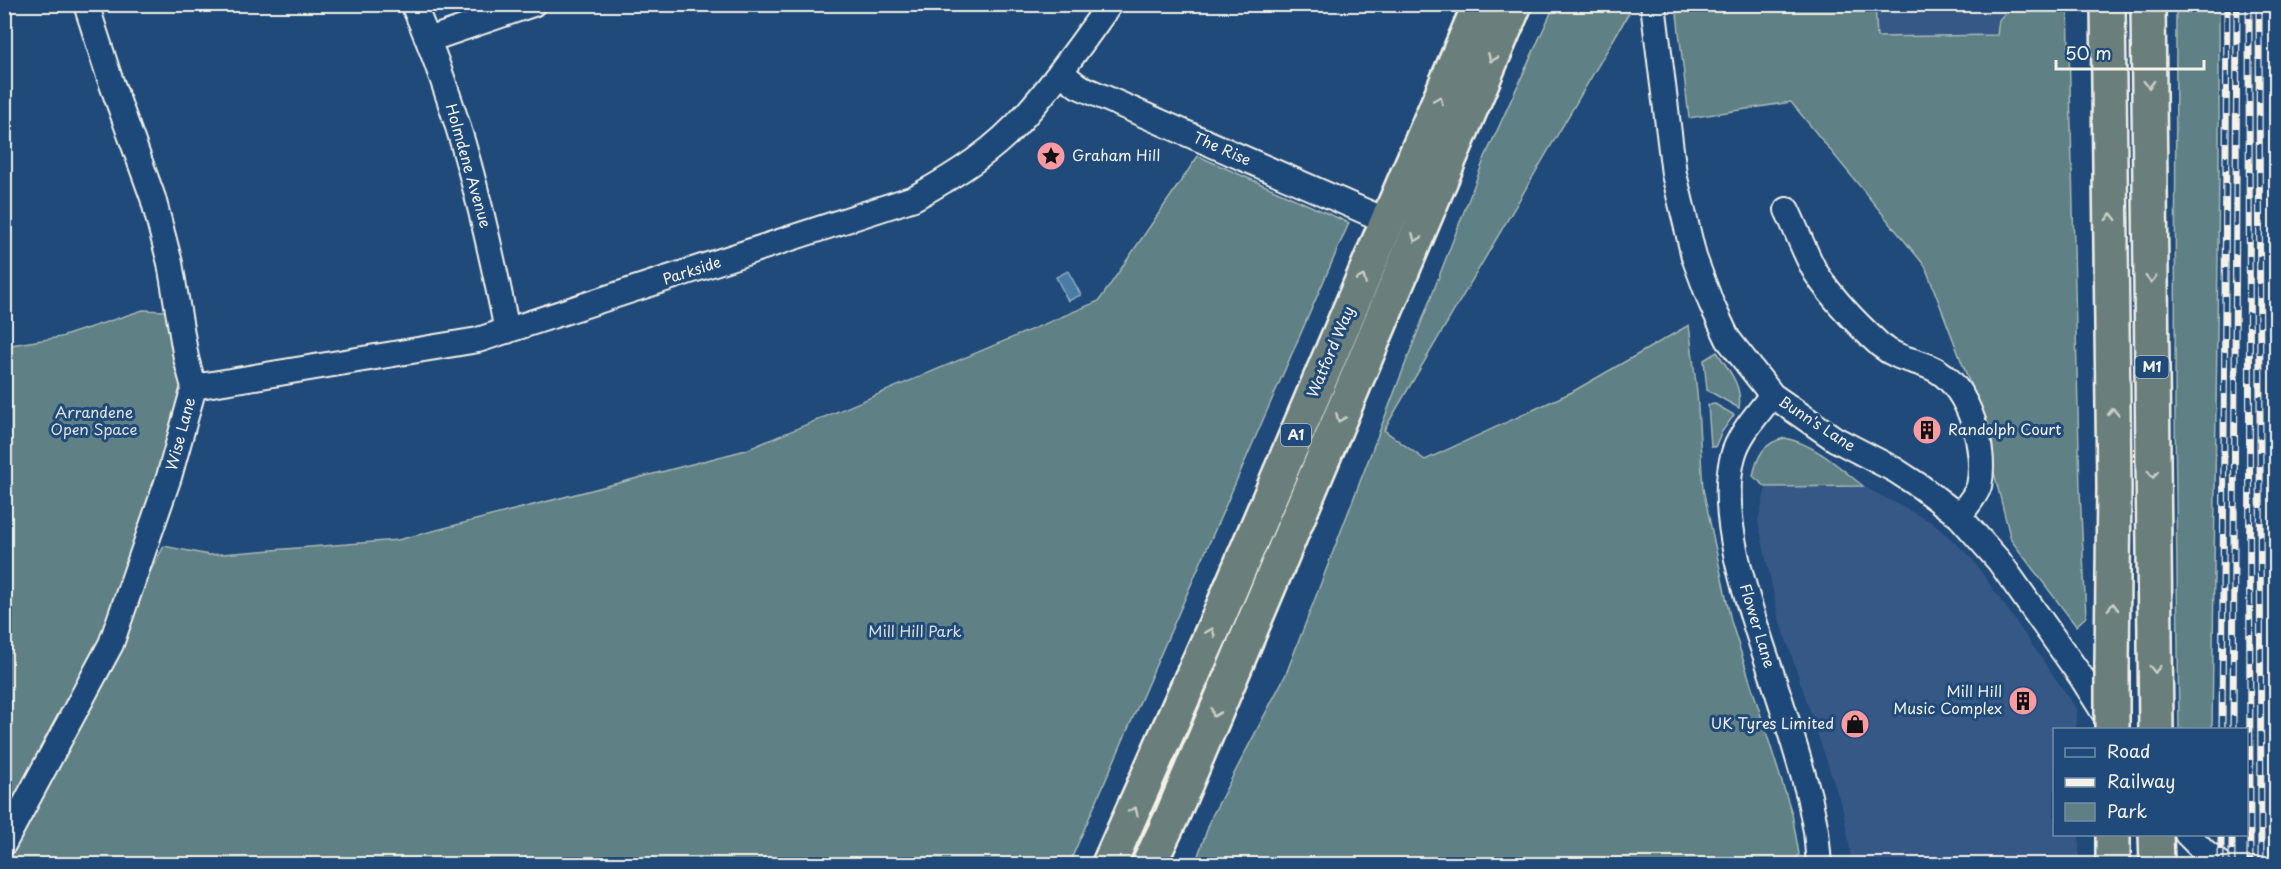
<svg xmlns="http://www.w3.org/2000/svg" width="2281" height="869" viewBox="0 0 2281 869" font-family="'Playpen Sans',sans-serif">
<rect width="100%" height="100%" fill="#1f4a7a"/>
<filter id="ink" filterUnits="userSpaceOnUse"><feTurbulence type="fractalNoise" baseFrequency=".0167" numOctaves="2"/><feDisplacementMap in="SourceGraphic" scale="12" xChannelSelector="R" yChannelSelector="G"/><feConvolveMatrix kernelMatrix="1 2 1 2 8 2 1 2 1" color-interpolation-filters="sRGB"/></filter>
<g filter="url(#ink)">
<path fill="#365887" d="M1875 5H2012L1999 20 1997 35 1877 37Z
M1863 486 1933 523 1970 556 2076 708V729L2054 730V834L2079 835V864H1850V849L1843 810 1778 615 1758 521 1766 487Z"/>
<path fill="#5e8084" stroke="#a9b8b6" stroke-width="1.5" d="M1555 4 1628 5 1629 13 1384 430 1425 460 1572 392 1689 325 1697 392 1703 489 1731 621 1792 814 1799 854 1795 864H1195L1212 816 1286 674 1485 157Z
M1676 5H1875L1877 37 1997 35 1999 20 2012 5H2068L2080 491 2086 617 2076 626 2011 540 1975 397 1925 266 1791 102 1689 118Z
M2176 5H2219V172L2212 729H2179L2175 416Z
M1198 156 1349 223 1069 864H5V346L61 337 143 310 183 312 199 391 112 642 164 546 209 555 398 540 746 450 1099 301Z
M2275 249H2276V864H2269L2276 398Z
M1717 352C1728 369 1743 386 1739 408L1707 390 1704 360Z
M1715 404 1734 415 1721 433 1715 447 1711 446 1708 405Z
M1785 438C1816 445 1839 467 1863 486L1766 487 1753 476C1757 456 1764 442 1785 438Z"/>
<path fill="#497ba6" stroke="#8daac0" stroke-width="1.5" d="M1068 271 1081 295 1068 301 1056 277Z"/>
<g fill="none" stroke-linecap="round" stroke-linejoin="round">
<g stroke="#f4f1e8" stroke-width="28">
<path id="minor" d="M413 4C459 109 485 219 507 331
M1653 4 1674 174 1694 257 1711 303 1728 339 1772 395 1835 439 1895 470 1921 487 1959 516 1999 561 2082 678 2113 727
M428 40 533 4
M1060 72 1078 86 1387 221
M1787 210C1797 231 1805 254 1816 273 1833 299 1857 324 1880 345 1901 362 1918 359 1938 371 1970 391 1987 450 1979 486 1976 496 1965 508 1959 516
M194 387 478 340 914 198C956 175 997 149 1028 112 1058 78 1083 41 1110 4
M1772 395C1759 413 1739 433 1733 456 1716 519 1753 618 1773 678 1786 717 1798 756 1809 796L1816 831 1819 864
M2187 834 2204 851 2221 864
M4 843 111 644 169 477 194 387 186 358 170 263 153 198 109 76 86 4"/>
</g>
<g stroke="#f4f1e8" stroke-width="38">
<path id="highway" d="M2108 4 2114 487 2112 665
M2148 4 2156 730
M2113 834V864
M2156 834 2157 864
M1109 864 1219 616 1480 4
M1149 864 1172 816 1515 4"/>
</g>
<use href="#minor" stroke="#1f4a7a" stroke-width="24"/>
<use href="#highway" stroke="#6b7f7c" stroke-width="33"/>
<g stroke="#f4f1e8" stroke-width="7">
<path id="rail" d="M2249 4 2250 864
M2259 4 2261 864
M2222 730 2227 4
M2233 730 2237 4
M2221 864V834
M2232 864V834"/>
</g>
<use href="#rail" stroke="#1f4a7a" stroke-width="4.5" stroke-dasharray="14" stroke-linecap="butt"/>
<g stroke="#f4f1e8" stroke-width="38" stroke-linecap="butt">
<path id="highway-bridge" d="M2112 665V730"/>
</g>
<use href="#highway-bridge" stroke="#6b7f7c" stroke-width="33"/>
</g>
<defs><path id="oneway-chevron" d="M-2-3.5L2.5 0L-2 3.5" fill="none" stroke-width="1.6" stroke-linecap="round" stroke-linejoin="round" transform="scale(1.5)"/></defs>
<g stroke="#cbcfc8">
<use href="#oneway-chevron" transform="translate(1492 58) rotate(113)"/>
<use href="#oneway-chevron" transform="translate(2149 84) rotate(89)"/>
<use href="#oneway-chevron" transform="translate(1439 100) rotate(-67)"/>
<use href="#oneway-chevron" transform="translate(2111 217) rotate(-91)"/>
<use href="#oneway-chevron" transform="translate(1416 238) rotate(113)"/>
<use href="#oneway-chevron" transform="translate(1362 279) rotate(-67)"/>
<use href="#oneway-chevron" transform="translate(2151 279) rotate(89)"/>
<use href="#oneway-chevron" transform="translate(2113 412) rotate(-91)"/>
<use href="#oneway-chevron" transform="translate(1340 418) rotate(113)"/>
<use href="#oneway-chevron" transform="translate(2153 474) rotate(89)"/>
<use href="#oneway-chevron" transform="translate(2113 607) rotate(-89)"/>
<use href="#oneway-chevron" transform="translate(1211 632) rotate(-67)"/>
<use href="#oneway-chevron" transform="translate(2155 669) rotate(89)"/>
<use href="#oneway-chevron" transform="translate(1215 713) rotate(113)"/>
<use href="#oneway-chevron" transform="translate(1134 811) rotate(-65)"/>
</g>
</g>
<defs>
<g id="sight-disc" transform="scale(1.5)"><circle r="9.5" fill="#ff9aa2" stroke="#1f4a7a"/><path d="M0-6L1.8-2.2L6-1.7L2.9 1.2L3.7 5.4L0 3.3L-3.7 5.4L-2.9 1.2L-6-1.7L-1.8-2.2Z" fill="#111"/></g>
<g id="building-disc" transform="scale(1.5)"><circle r="9.5" fill="#ff9aa2" stroke="#1f4a7a"/><path d="M-4-6H4V6H1V3H-1V6H-4ZM-2.5-4.3h1.7v1.8h-1.7ZM.8-4.3h1.7v1.8H.8ZM-2.5-1h1.7V.8h-1.7ZM.8-1h1.7V.8H.8Z" fill="#111"/></g>
<g id="shop-disc" transform="scale(1.5)"><circle r="9.5" fill="#ff9aa2" stroke="#1f4a7a"/><path d="M-5-2.5h2.3a2.7 3.5 0 0 1 5.4 0H5L5.5 6h-11ZM-1.5-2.5h3a1.5 2.3 0 0 0-3 0Z" fill="#111"/></g>
</defs>
<g fill-rule="evenodd">
<use href="#sight-disc" x="1051" y="156"/>
<use href="#building-disc" x="1927" y="430"/>
<use href="#building-disc" x="2023" y="701"/>
<use href="#shop-disc" x="1855" y="724"/>
</g>
<g text-anchor="middle" stroke-width="6" stroke-linejoin="round" paint-order="stroke">
<g fill="#1f4a7a" stroke="#b4bfc7" stroke-width="1.5">
<rect x="2135.5" y="356" width="33" height="22" rx="4.5"/>
<rect x="1281" y="424" width="30" height="22" rx="4.5"/>
</g>
<g font-size="14" font-weight="bold" fill="#f4f1e8">
<text x="2152" y="372">M1</text>
<text x="1296" y="440">A1</text>
</g>
<g font-size="15" fill="#f4f1e8" stroke="#1f4a7a">
<text transform="translate(1222 149) rotate(24)" y="5">The Rise</text>
<text transform="translate(468 166) rotate(74)" y="5">Holmdene Avenue</text>
<text transform="translate(692 271) rotate(-18)" y="5">Parkside</text>
<text transform="translate(1331 352) rotate(-67)" y="5">Watford Way</text>
<text transform="translate(1817 424) rotate(33)" y="5">Bunn's Lane</text>
<text transform="translate(181 434) rotate(-75)" y="5">Wise Lane</text>
<text transform="translate(1757 626) rotate(73)" y="5">Flower Lane</text>
</g>
<g font-size="15" fill="#f4f1e8" stroke="#1f4a7a" text-anchor="start">
<text x="1072" y="161">Graham Hill</text>
<text x="1948" y="435">Randolph Court</text>
<text x="2002" y="697" text-anchor="end">Mill Hill<tspan x="2002" dy="17">Music Complex</tspan></text>
<text x="1834" y="729" text-anchor="end">UK Tyres Limited</text>
</g>
<g font-size="15" fill="#dee0d9" stroke="#1f4a7a">
<text x="94" y="418">Arrandene<tspan x="94" dy="17">Open Space</tspan></text>
<text x="915" y="637">Mill Hill Park</text>
</g>
</g>
<rect width="2281" height="869" fill="none" stroke="#1f4a7a" stroke-width="24"/>
<rect x="12" y="12" width="2257" height="845" fill="none" stroke="#f4f1e8" stroke-width="2" filter="url(#ink)"/>
<rect x="2053" y="728" width="195" height="108" fill="#1f4a7a" stroke="#748da6" stroke-width="1.5"/>
<rect x="2065" y="748" width="30" height="9" fill="#1f4a7a" stroke="#748da6" stroke-width="1.5"/>
<text x="2107" y="758" font-size="18" fill="#f4f1e8">Road</text>
<rect x="2065" y="778" width="30" height="9" fill="#f4f1e8" stroke="#748da6" stroke-width="1.5"/>
<text x="2107" y="788" font-size="18" fill="#f4f1e8">Railway</text>
<rect x="2065" y="803" width="30" height="18" fill="#5e8084" stroke="#748da6" stroke-width="1.5"/>
<text x="2107" y="818" font-size="18" fill="#f4f1e8">Park</text>
<path d="M2056 60v9h148v-9" fill="none" stroke="#f4f1e8" stroke-width="3"/>
<text x="2065" y="60" font-size="18" fill="#f4f1e8" stroke="#1f4a7a" stroke-width="4.5" paint-order="stroke">50 m</text>
</svg>
